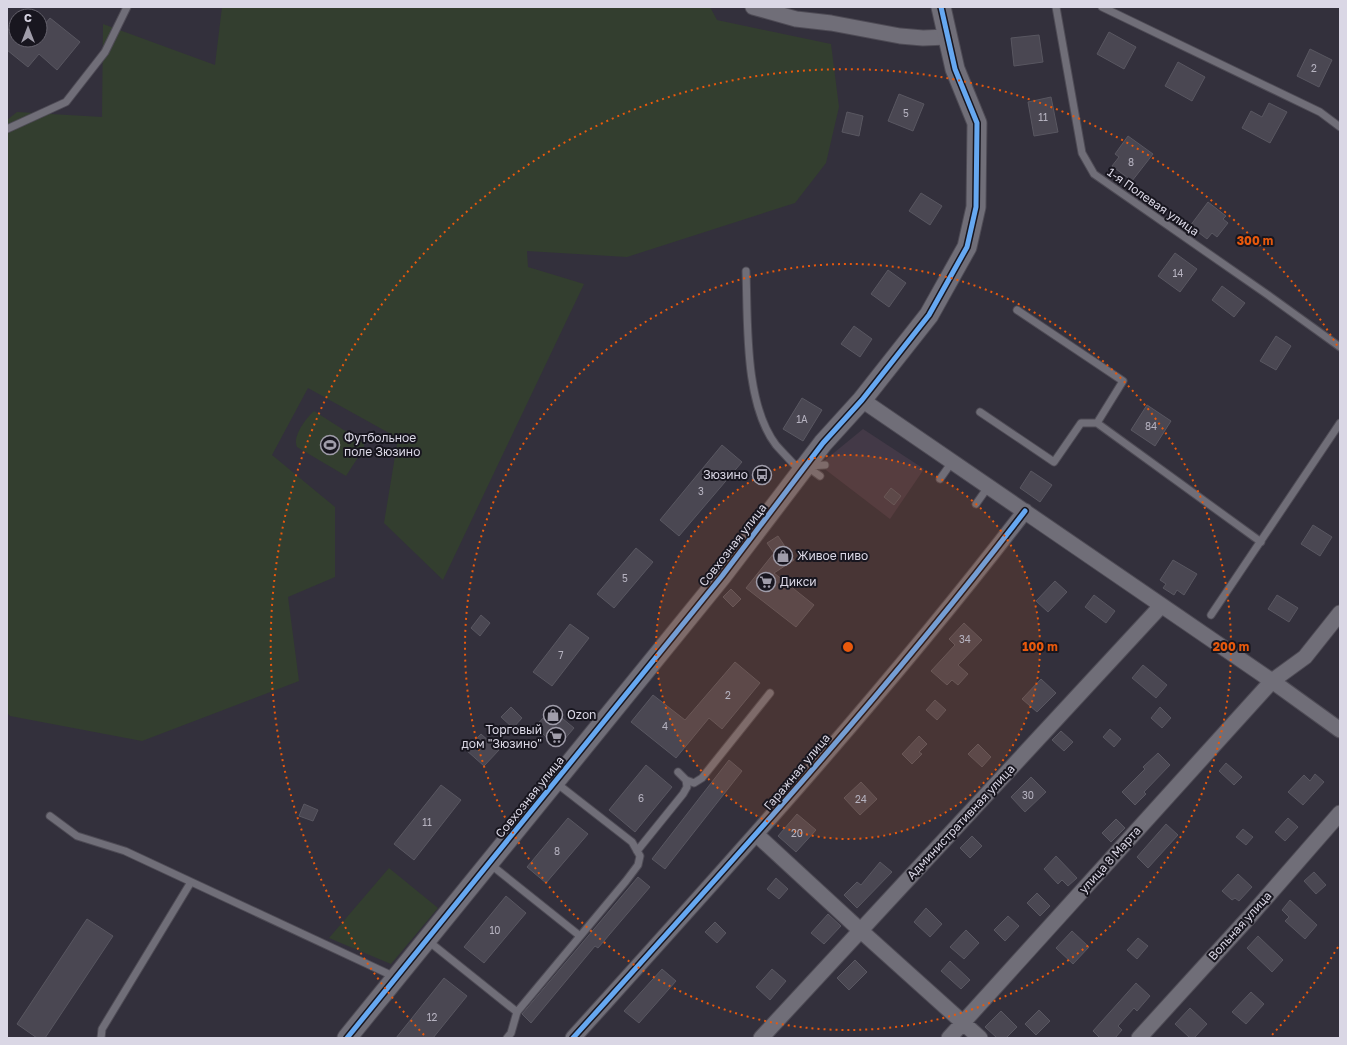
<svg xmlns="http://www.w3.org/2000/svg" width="1347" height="1045" viewBox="0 0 1347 1045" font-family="'Golos Text',sans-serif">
<rect width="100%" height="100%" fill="#33303c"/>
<path fill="#433947" d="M863 429 924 469 890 519 826 470 824 461Z"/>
<path fill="#333e2f" d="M222 7H710L717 20 831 44 839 107 826 163 795 203 627 257 527 251 528 267 584 284 443 580 384 523 398 438 308 388 272 455 335 507V577L288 597 299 681 142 741 10 716 7 713V120L17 112 102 117 103 24 215 65Z
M314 411 364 443V448L346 476 297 447C292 437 306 418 314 411Z
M389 868 438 908 391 964 329 938Z"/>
<path fill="#4a4752" stroke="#595761" d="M50 18 80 42 57 70 39 54 28 67 7 50V28L16 35V40H22L28 45 32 40H40V30Z
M1109 32 1136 47 1124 69 1097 54Z
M1039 35 1043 62 1014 66 1011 38Z
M1310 49 1332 60 1319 87 1297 76Z
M1178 62 1205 77 1192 101 1165 86Z
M899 94 924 104 913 131 888 121Z
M1051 97 1058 132 1034 136 1028 102Z
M1269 103 1287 112 1270 143 1242 128 1251 111 1262 117Z
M847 112 863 116 859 136 842 132Z
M1128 136 1153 154 1132 181 1112 166 1119 157 1115 154Z
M921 193 942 206 930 225 909 211Z
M1208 202 1226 216 1223 219 1228 223 1217 237 1212 233 1207 239 1190 226Z
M1175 253 1197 269 1180 292 1158 276Z
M888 270 906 283 889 307 871 294Z
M1222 286 1245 303 1234 317 1212 300Z
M854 326 872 339 860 357 841 344Z
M1276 336 1291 346 1276 370 1260 361Z
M802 398 822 410 803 441 783 429Z
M1147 405 1171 421 1155 446 1131 430Z
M722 445 742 462 679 536 660 520Z
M1031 471 1052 485 1040 502 1020 488Z
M891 488 901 496 894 505 884 497Z
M1313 525 1332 537 1320 556 1301 544Z
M778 536 794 560 774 573 814 605 796 627 746 588 774 553 767 543Z
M636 548 653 562 614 608 597 594Z
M1173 560 1197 574 1184 595 1177 590 1174 595 1163 588 1166 584 1160 580Z
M1055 581 1067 592 1048 612 1036 601Z
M731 589 741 599 733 607 723 597Z
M1094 595 1115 611 1106 623 1085 607Z
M1277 595 1298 608 1289 622 1268 609Z
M481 615 490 623 480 636 471 628Z
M964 623 982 640 958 665 968 674 958 685 952 680 947 685 931 671 955 645 949 639Z
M570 624 589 638 552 686 533 672Z
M735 662 760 683 722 729 709 718 676 758 631 722 653 695 685 720Z
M1143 665 1167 685 1156 698 1132 678Z
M1041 679 1056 693 1037 712 1022 699Z
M935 700 946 710 937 720 926 710Z
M511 707 522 718 513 728 501 717Z
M1160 707 1171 718 1162 728 1151 718Z
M551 709 574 728 558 747 535 727Z
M1110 729 1121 739 1114 747 1103 737Z
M1061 731 1073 742 1064 751 1052 740Z
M481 734 499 750 484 766 466 750Z
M919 736 927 744 919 752 922 754 912 764 902 754Z
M978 744 991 757 982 767 968 754Z
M1158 753 1170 765 1144 792 1146 794 1135 805 1122 792 1145 769 1143 767Z
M729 760 742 771 665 869 652 859Z
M1226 763 1242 777 1234 785 1219 771Z
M646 765 672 787 635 832 609 810Z
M1315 774 1324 782 1303 805 1288 792 1304 775 1310 781Z
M1031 777 1046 792 1025 812 1011 797Z
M861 782 877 799 860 815 844 798Z
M441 785 461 800 414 860 394 844Z
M304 804 318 810 313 821 299 816Z
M797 814 816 830 796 852 778 836Z
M568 818 588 834 546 883 527 867Z
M1288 818 1298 827 1285 841 1275 832Z
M1116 819 1125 828 1111 842 1102 833Z
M1166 824 1178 835 1148 868 1137 857Z
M1243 829 1253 837 1246 845 1236 837Z
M972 836 982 846 970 858 960 848Z
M1056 856 1077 878 1068 886 1062 880 1058 884 1044 869Z
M880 862 892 872 857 908 844 895 857 882 861 885Z
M1314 872 1326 885 1316 894 1304 881Z
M1238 874 1252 887 1239 901 1235 898 1232 900 1222 891Z
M638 877 650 887 598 948 595 946 531 1023 522 1014Z
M776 878 788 889 779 899 767 889Z
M1037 893 1050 906 1040 916 1027 903Z
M506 896 526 913 484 963 464 947Z
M1290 900 1317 925 1305 939 1285 921 1289 917 1282 910Z
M926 908 942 924 930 937 914 922Z
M828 914 841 926 824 944 811 933Z
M1008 916 1019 926 1005 941 994 930Z
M87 919 113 936 45 1038H37L17 1024Z
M715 922 726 933 717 943 705 932Z
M966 930 979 943 964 959 950 947Z
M1072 931 1089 947 1073 964 1056 948Z
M1258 936 1283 960 1272 972 1247 948Z
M1138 938 1148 946 1137 959 1127 950Z
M855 960 867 972 849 990 837 978Z
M950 961 970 980 961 989 941 971Z
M662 969 676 981 639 1023 624 1011Z
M772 969 786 981 770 1000 756 987Z
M444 978 467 996 433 1038H396Z
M1136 983 1150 996 1137 1011 1134 1008 1118 1026 1122 1030 1115 1038H1100L1093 1031Z
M1251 992 1264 1004 1246 1024 1232 1012Z
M1190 1008 1207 1024 1194 1038H1190L1175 1024Z
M1039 1010 1050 1021 1036 1035 1025 1024Z
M1001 1011 1017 1027 1006 1038H997L985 1027Z"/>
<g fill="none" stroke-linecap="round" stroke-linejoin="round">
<g stroke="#4e4b55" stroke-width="9">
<path id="service" d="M1056 7 1082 153 1094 174 1268 295 1340 347
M1102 7 1320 112 1340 127
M7 129 66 102 105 52 127 7
M746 271C748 322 744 403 776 445 784 454 793 463 801 472
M1017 310 1123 381 1097 423 1261 542
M980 412 1054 462 1081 423H1097
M806 466 820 476
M808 466 825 465
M940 479 952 462
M976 504 988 487
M1211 615 1340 423
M678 772 686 780 694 783 702 778 770 693
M50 816 77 836 125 851 395 977
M637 851 683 794 687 787 686 780
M490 864 580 936
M427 940 517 1012
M101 1038 102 1029 191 882
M507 1038 511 1033 517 1012 626 881 638 865 640 856 632 842 555 782"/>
</g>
<g stroke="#4e4b55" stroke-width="17">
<path id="minor" d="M753 7 796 19 831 23 900 36 923 38 947 37
M862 400 1272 681 1340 730
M757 835 860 930 980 1038
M573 1038C728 866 884 695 1025 511
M761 1038 1161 606
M949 1038 1272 681 1305 657 1340 613
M1139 1038 1251 915 1340 813"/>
</g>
<g stroke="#4e4b55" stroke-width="21">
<path id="tertiary" d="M347 1038 722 576 823 443 862 400 929 315 967 247 976 207 977 123 955 69 941 7"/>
</g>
<use href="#service" stroke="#706e78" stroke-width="7"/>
<use href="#minor" stroke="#706e78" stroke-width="15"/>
<use href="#tertiary" stroke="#706e78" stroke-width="19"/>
<g stroke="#18161f" stroke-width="8">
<path id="cycleway" d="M347 1038 722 576 823 443 862 400 929 315 967 247 976 207 977 123 955 69 941 7
M573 1038C728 866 884 695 1025 511"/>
</g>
<use href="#cycleway" stroke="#66a8f1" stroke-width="5"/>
</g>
<circle cx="848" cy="647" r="192" fill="#e8590c" fill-opacity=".12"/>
<g fill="none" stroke="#e8590c" stroke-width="2" stroke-dasharray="2 4">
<circle cx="848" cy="647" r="192"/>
<circle cx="848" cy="647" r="383"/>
<path d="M1338 947A575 575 0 0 1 1272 1035M424 1035A575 575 0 1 1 1338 347"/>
</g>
<defs>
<g id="stadium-ring" transform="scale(1)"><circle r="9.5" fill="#18161f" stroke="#a09daa" stroke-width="1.5"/><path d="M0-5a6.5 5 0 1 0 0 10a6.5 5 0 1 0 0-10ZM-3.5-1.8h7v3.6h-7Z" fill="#a09daa"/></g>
<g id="bus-ring" transform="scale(1)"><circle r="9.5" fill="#18161f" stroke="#a09daa" stroke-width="1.5"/><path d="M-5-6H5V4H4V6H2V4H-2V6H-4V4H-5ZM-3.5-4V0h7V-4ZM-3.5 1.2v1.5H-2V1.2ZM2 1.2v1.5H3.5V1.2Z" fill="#a09daa"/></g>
<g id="shop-ring" transform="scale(1)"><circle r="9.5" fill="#18161f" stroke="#a09daa" stroke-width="1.5"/><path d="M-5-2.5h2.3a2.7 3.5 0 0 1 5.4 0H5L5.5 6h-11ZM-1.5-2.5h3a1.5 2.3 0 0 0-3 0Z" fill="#a09daa"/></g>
<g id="supermarket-ring" transform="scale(1)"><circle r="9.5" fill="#18161f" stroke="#a09daa" stroke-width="1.5"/><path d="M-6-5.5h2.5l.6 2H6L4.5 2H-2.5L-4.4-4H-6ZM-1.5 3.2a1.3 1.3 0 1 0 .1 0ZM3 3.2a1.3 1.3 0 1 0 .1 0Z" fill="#a09daa"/></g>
</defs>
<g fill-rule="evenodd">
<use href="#stadium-ring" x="330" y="445"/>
<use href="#bus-ring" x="762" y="475"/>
<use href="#shop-ring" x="783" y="556"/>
<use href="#supermarket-ring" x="766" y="582"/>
<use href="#shop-ring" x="553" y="715"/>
<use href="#supermarket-ring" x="556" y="737"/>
</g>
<g text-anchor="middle" stroke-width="4" stroke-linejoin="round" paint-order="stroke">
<g font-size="10" fill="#b6b3c0">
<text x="1314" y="72">2</text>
<text x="906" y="117">5</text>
<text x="1043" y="121">11</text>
<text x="1131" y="166">8</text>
<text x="1178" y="277">14</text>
<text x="802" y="423">1А</text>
<text x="1151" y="430">84</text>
<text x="701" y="495">3</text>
<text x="625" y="582">5</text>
<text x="965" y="643">34</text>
<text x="561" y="659">7</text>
<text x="728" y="699">2</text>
<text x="665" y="730">4</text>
<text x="1028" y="799">30</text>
<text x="641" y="802">6</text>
<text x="861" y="803">24</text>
<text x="427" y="826">11</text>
<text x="797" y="837">20</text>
<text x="557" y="855">8</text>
<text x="495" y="934">10</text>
<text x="432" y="1021">12</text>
</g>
<g font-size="12" fill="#dad7e5" stroke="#18161f">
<text transform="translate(1153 202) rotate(35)" y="4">1-я Полевая улица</text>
<text transform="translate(733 545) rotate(-52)" y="4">Совхозная улица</text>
<text transform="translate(797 772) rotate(-50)" y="4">Гаражная улица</text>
<text transform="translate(530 797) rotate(-51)" y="4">Совхозная улица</text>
<text transform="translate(961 822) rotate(-47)" y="4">Административная улица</text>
<text transform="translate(1110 860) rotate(-48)" y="4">улица 8 Марта</text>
<text transform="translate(1240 926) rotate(-48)" y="4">Вольная улица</text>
</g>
<g font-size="12" fill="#dad7e5" stroke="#18161f" text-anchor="start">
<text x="344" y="442">Футбольное<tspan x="344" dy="14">поле Зюзино</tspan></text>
<text x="748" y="479" text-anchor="end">Зюзино</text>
<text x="797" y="560">Живое пиво</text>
<text x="780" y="586">Дикси</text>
<text x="567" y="719">Ozon</text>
<text x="542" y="734" text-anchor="end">Торговый<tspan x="542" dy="14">дом "Зюзино"</tspan></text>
</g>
</g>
<circle cx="848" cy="647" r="6" fill="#e8590c" stroke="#18161f" stroke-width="2"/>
<g font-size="12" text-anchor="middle" font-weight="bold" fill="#e8590c" stroke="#18161f" stroke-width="4" stroke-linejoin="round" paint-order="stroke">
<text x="1255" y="245">300 m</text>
<text x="1040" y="651">100 m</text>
<text x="1231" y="651">200 m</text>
</g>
<rect width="1347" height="1045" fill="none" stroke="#dad7e5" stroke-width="16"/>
<g transform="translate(28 28)"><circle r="19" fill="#18161f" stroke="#66636e"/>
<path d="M0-3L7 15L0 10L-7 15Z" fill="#a09daa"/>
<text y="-6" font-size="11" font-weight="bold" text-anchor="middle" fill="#dad7e5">С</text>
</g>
</svg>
